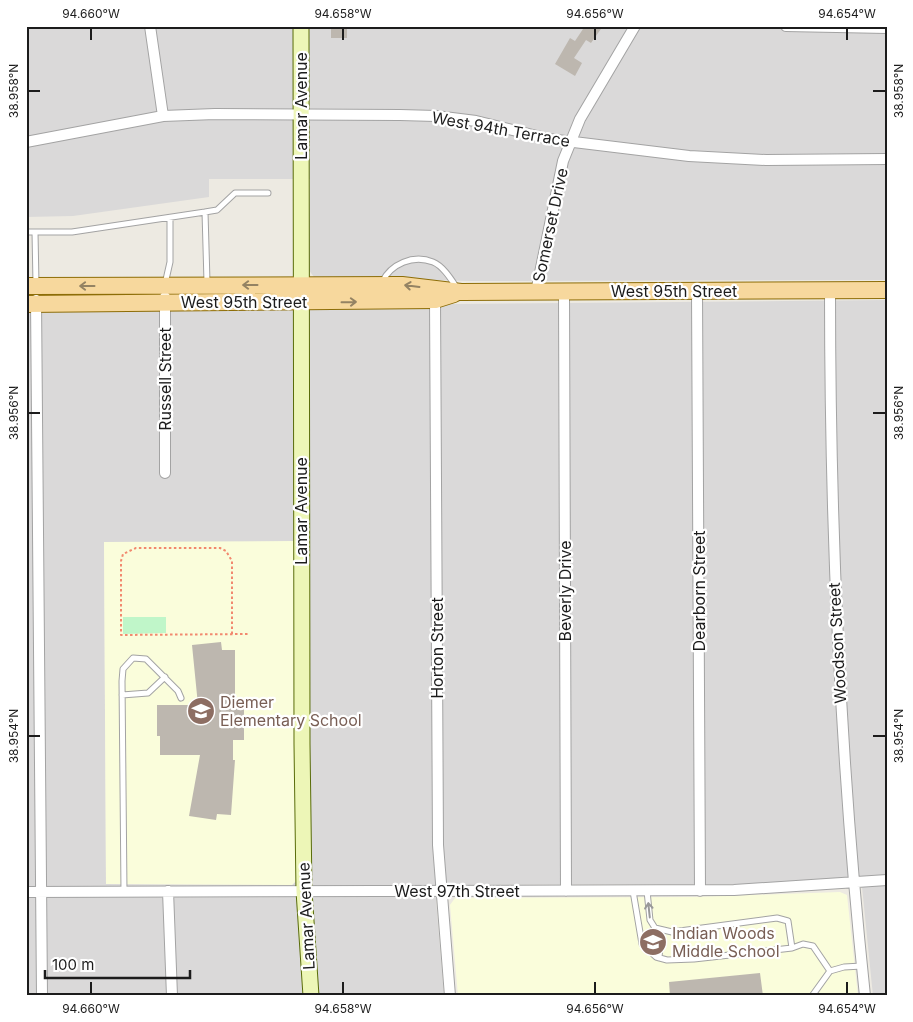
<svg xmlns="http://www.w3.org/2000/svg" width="913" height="1022" viewBox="0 0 913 1022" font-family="Inter,sans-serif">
<rect width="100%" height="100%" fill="#edeae2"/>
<path fill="#dad9d9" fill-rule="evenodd" d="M26 26H887V280L471 281 314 277 308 269 310 179H209V197L73 216 26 217Z
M887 300V996H873L861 877 753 884 453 885 436 900 444 996H26V308ZM104 542 297 880 292 885 106 884Z"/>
<path fill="#fafddb" d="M296 541 297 880 292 885 106 884 104 542Z
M840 892 847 895 858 996H458L450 905 455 898 693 897Z"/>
<path fill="#c0f6c9" d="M123 617H166V633L123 634Z"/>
<path fill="#bdb7af" d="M331 26H347V38H331Z
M585 26H603L591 43 586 40 574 58 582 63 575 76 555 64 570 38 575 41Z
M221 642 222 650H235V706H244V740H233V760H235L231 815 217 814 216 820 189 816 200 755H160V736H157V705H198L192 645Z
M760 973 763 996H670L669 982Z"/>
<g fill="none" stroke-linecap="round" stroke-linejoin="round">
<g stroke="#a3a3a3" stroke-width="7">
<path id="lane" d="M26 232H72L205 212
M35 232 36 284
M207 282 205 212 217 210 235 193H268
M382 282C391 264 413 254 433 262 443 266 451 279 457 288
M165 284 170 262V218
M122 695 148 693 165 677
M124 891 122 681 123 669 133 658 146 659 178 691 181 698
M633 891 642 944 656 957 667 960 694 959 792 948 803 944 813 946 830 971 844 967 862 966
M647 891 650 920 655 928 672 932 777 918 788 921 792 948
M659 958 661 930
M812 996 830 971"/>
</g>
<g stroke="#a3a3a3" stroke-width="12">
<path id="street" d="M150 26 163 116
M786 26 887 28
M26 142 163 116 215 114 400 115 436 116 476 121 549 139 689 156 766 160 887 159
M830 290C830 526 840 761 865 996
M697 291 700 891
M536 292 563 161 580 119 635 26
M564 292 566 891
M36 300 42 996
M435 300 438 845 450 996
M165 473V297
M168 891 172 996
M26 892 734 890 887 880"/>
</g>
<g stroke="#596c0a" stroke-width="17">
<path id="secondary" d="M301 26 302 744 304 891 311 996"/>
</g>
<g stroke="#8d6d07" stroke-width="18">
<path id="primary" d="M26 286 402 285 461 292 887 290
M26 304 435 300 454 294"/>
</g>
<path stroke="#f2886e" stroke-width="2" stroke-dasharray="2.5 2.5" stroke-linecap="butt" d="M232 634V561L226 551 220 548H136L123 554 121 561V635L249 634"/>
<use href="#lane" stroke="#fff" stroke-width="5"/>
<use href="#street" stroke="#fff" stroke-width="10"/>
<use href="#secondary" stroke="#edf6b7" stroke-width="15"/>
<use href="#primary" stroke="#f7d89d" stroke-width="16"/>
</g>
<defs><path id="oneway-shaft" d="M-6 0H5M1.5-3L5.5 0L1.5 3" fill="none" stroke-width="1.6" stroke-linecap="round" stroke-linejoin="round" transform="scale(1.25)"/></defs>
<g stroke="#948363">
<use href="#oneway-shaft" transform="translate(250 285) rotate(180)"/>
<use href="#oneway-shaft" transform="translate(87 286) rotate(180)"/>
<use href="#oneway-shaft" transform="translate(412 286) rotate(-173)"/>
<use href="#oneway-shaft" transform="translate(349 302) rotate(-1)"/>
</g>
<use stroke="#999" href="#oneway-shaft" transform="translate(649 910) rotate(-96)"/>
<path fill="none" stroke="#1c1c1c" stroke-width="2" d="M91 28V40M343 28V40M595 28V40M847 28V40M28 91H40M873 91H886M28 413H40M873 413H886M28 736H40M873 736H886M91 982V994M343 982V994M595 982V994M847 982V994"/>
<defs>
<g id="school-disc" transform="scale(1.4375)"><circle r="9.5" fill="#8d6e63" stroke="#fff"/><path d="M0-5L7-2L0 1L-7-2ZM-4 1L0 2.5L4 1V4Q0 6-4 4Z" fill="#fff"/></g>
</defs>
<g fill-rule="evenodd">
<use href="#school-disc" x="201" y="711"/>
<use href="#school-disc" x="653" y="942"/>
</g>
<g text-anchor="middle" stroke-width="4.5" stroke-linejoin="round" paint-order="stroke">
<g font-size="16" fill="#1c1c1c" stroke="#fff">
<text transform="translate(301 106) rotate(-90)" y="6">Lamar Avenue</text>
<text transform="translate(501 129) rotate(10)" y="6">West 94th Terrace</text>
<text transform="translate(550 225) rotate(-78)" y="6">Somerset Drive</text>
<text x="674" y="297">West 95th Street</text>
<text x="244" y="308">West 95th Street</text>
<text transform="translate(165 379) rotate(-90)" y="6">Russell Street</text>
<text transform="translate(301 511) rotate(-90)" y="6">Lamar Avenue</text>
<text transform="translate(565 591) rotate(-90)" y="6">Beverly Drive</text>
<text transform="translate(699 591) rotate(-90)" y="6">Dearborn Street</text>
<text transform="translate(837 643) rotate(-93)" y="6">Woodson Street</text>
<text transform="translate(437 648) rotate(-90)" y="6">Horton Street</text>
<text x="457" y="897">West 97th Street</text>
<text transform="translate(306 916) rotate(-93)" y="6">Lamar Avenue</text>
</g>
<g font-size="16" fill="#785e54" stroke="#fff" text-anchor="start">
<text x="220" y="708">Diemer<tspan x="220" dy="18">Elementary School</tspan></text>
<text x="672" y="939">Indian Woods<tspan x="672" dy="18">Middle School</tspan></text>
</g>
</g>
<rect width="913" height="1022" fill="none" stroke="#ffffff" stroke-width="55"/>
<path d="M45 970v8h145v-8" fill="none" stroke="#1c1c1c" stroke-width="2.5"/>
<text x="52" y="970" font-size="15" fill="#1c1c1c" stroke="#ffffff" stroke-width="4" paint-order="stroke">100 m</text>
<rect x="28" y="28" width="858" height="966" fill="none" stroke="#1c1c1c" stroke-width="2"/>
<g font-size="12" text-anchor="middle" fill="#1c1c1c">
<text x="91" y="18">94.660°W</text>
<text x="343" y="18">94.658°W</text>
<text x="595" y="18">94.656°W</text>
<text x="847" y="18">94.654°W</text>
<text transform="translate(14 91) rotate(-90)" y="4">38.958°N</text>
<text transform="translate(899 91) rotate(-90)" y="4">38.958°N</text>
<text transform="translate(14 413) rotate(-90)" y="4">38.956°N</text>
<text transform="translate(899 413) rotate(-90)" y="4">38.956°N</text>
<text transform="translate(14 736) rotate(-90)" y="4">38.954°N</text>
<text transform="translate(899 736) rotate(-90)" y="4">38.954°N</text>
<text x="91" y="1013">94.660°W</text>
<text x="343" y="1013">94.658°W</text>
<text x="595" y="1013">94.656°W</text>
<text x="847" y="1013">94.654°W</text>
</g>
</svg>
